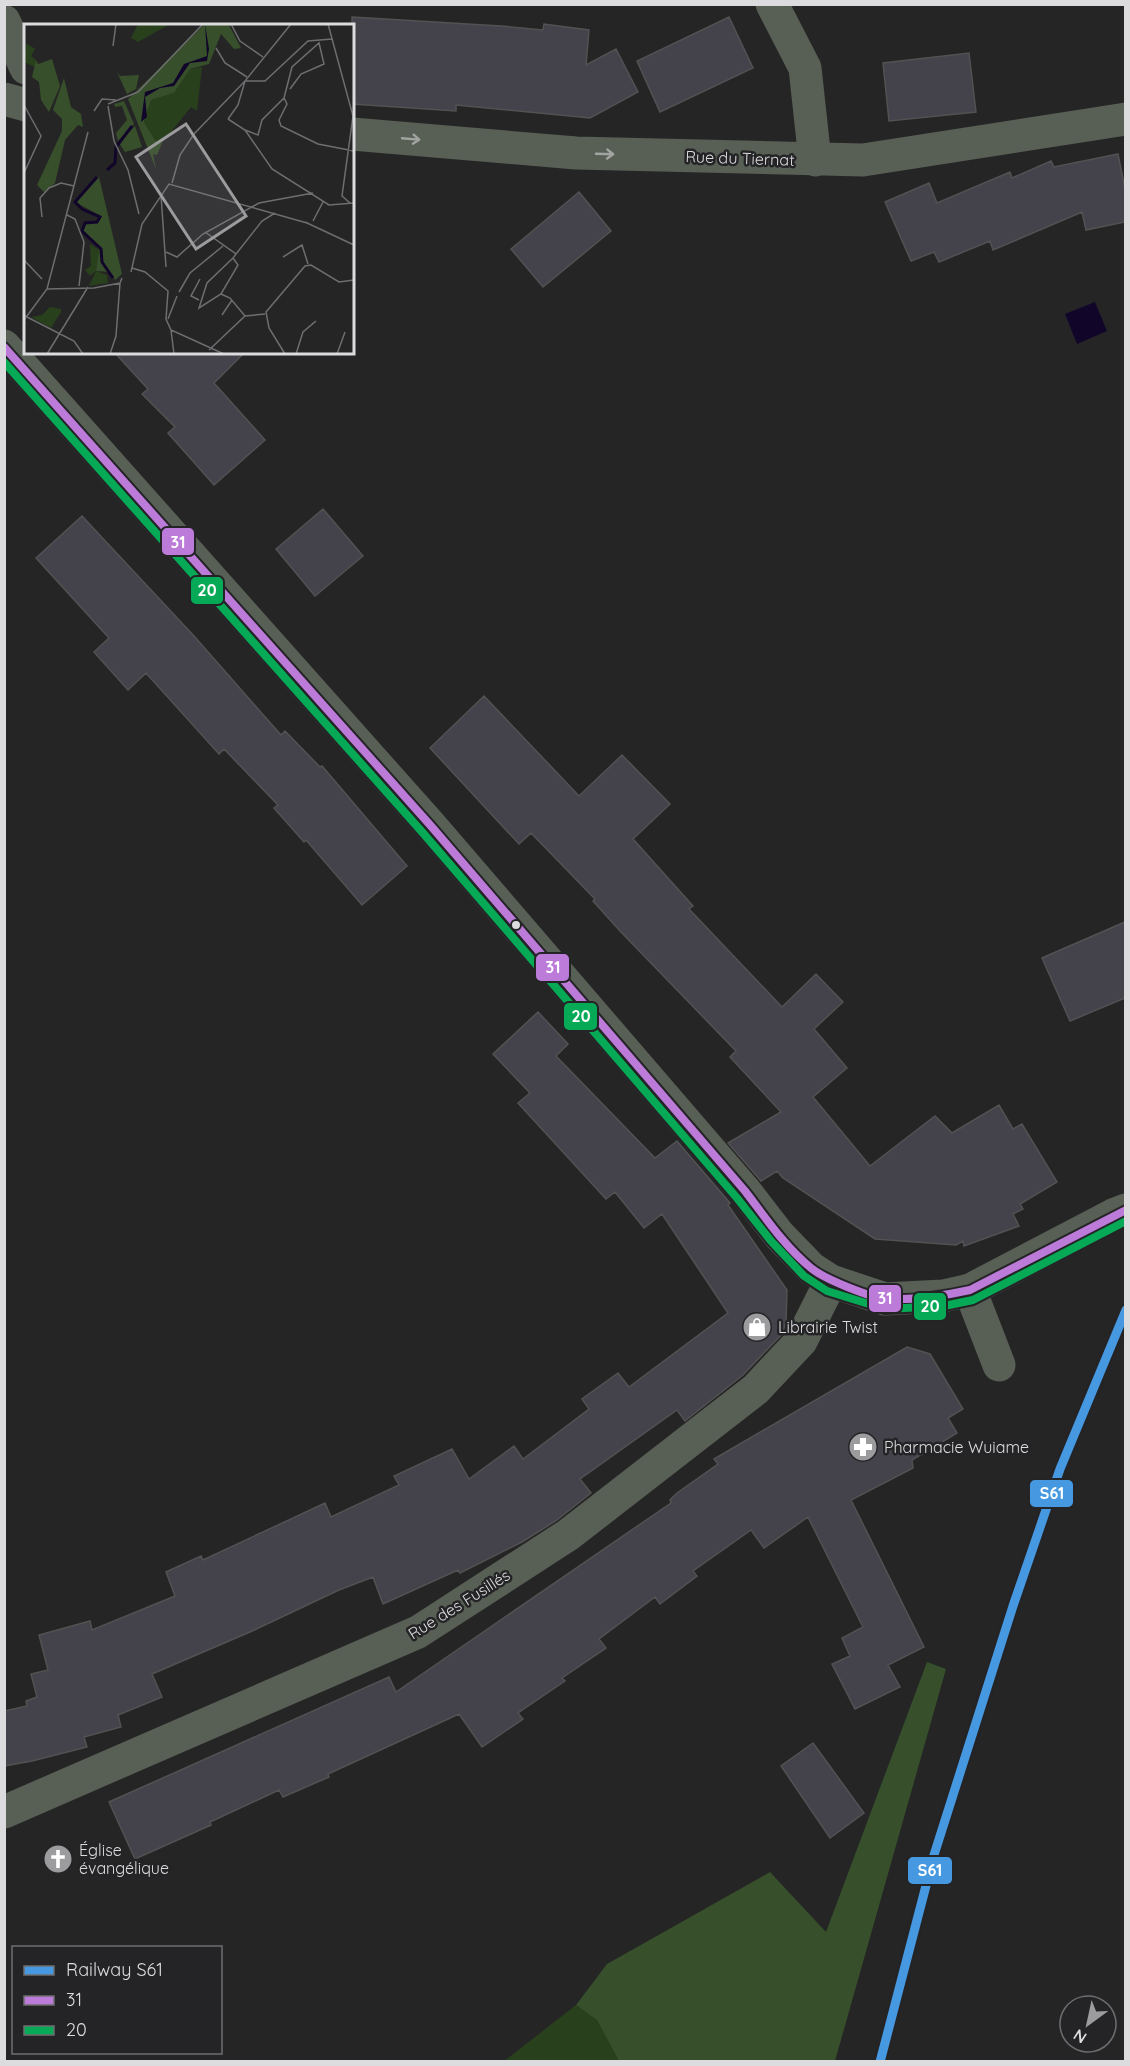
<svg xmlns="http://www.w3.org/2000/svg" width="1130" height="2066" viewBox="0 0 1130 2066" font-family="Quicksand,sans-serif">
<rect width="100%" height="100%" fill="#252526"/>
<path fill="#29401c" d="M576 2005 597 2019 619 2061 503 2062Z"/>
<path fill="#374f2a" d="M927 1662 946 1669 835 2061H619L597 2020 576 2005 607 1964 770 1872 826 1932Z"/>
<path fill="#11062a" d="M1095 302 1107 331 1077 344 1065 314Z"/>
<path fill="#44434c" stroke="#525253" stroke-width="1.5" d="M352 17 501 26 543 30 544 24 589 30 586 65 616 49 638 92 590 118 456 105V111L352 104Z
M729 17 753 68 660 112 637 61Z
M969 53 976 112 889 121 883 63Z
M1118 154 1125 189V222L1086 230 1082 212 993 250 990 241 939 262 934 252 911 261 885 202 929 183 937 203 1010 172 1012 178 1051 161 1054 167Z
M579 192 611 231 543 287 511 249Z
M114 352H245L214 383 265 440 214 485 168 433 175 427 142 394 148 389Z
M323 509 363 556 315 596 276 549Z
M82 516 194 636 281 735 285 731 320 767 322 766 407 866 362 905 306 840 304 842 274 808 278 805 224 749 219 754 146 673 128 690 94 652 109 638 36 558Z
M484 696 579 796 622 755 670 804 633 839 693 906 689 909 782 1007 816 974 843 1002 814 1029 847 1068 813 1097 870 1166 935 1116 952 1133 999 1105 1013 1129 1022 1124 1057 1182 1020 1204 1023 1209 1013 1214 1019 1226 964 1246 963 1241 956 1245 875 1239 783 1178 777 1171 761 1181 728 1143 781 1112 730 1057 736 1051 620 931 593 901 595 899 531 833 519 844 430 748Z
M1125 922V998L1070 1021 1042 958Z
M538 1012 568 1044 556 1056 655 1158 677 1141 730 1203 728 1205 787 1290 786 1322 782 1334 743 1375 685 1421 677 1410 580 1479 591 1493 557 1520 522 1542 460 1573 458 1570 383 1604 373 1577 339 1590 250 1632 152 1674 162 1697 118 1715 121 1727 84 1737 87 1747 32 1761 4 1766V1711L27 1706 26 1701 37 1697 31 1674 48 1670 39 1635 90 1621 92 1630 175 1596 166 1572 201 1556 203 1560 325 1503 331 1517 399 1485 394 1476 452 1449 469 1479 514 1446 523 1459 589 1409 582 1399 618 1373 629 1387 728 1313 662 1214 644 1228 615 1192 606 1199 518 1103 530 1093 493 1054Z
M907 1347 930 1354 963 1409 948 1418 957 1433 912 1460 913 1468 851 1500 924 1647 888 1665 900 1687 855 1709 832 1664 850 1656 842 1638 863 1627 808 1517 764 1548 751 1530 693 1571 697 1576 660 1604 655 1597 599 1639 606 1648 562 1678 565 1681 518 1713 523 1719 482 1747 459 1714 328 1774 329 1777 283 1797 279 1790 210 1822 211 1825 135 1859 109 1802 389 1677 396 1692 671 1503 670 1500 677 1493 718 1464 714 1459Z
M813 1743 864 1813 830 1838 781 1766Z"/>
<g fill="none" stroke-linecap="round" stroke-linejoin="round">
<path stroke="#585f54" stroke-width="33" d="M772 4 805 68 815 160
M4 21 26 68
M4 99 26 105
M352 134 576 153 863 160 1126 119
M970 1290 999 1365
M4 1812 418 1632 568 1535 756 1389 801 1341 831 1281"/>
<path stroke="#585f55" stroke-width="33" d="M4 346 431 826 745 1191 779 1235 811 1268 831 1281 885 1299 943 1296 970 1290 1113 1215 1126 1210"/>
<g stroke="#242427" stroke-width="12">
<path id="bus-1" d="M4 347 431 826 745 1191C765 1217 785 1247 811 1268 824 1279 871 1298 888 1299 915 1300 943 1296 970 1290L1126 1210"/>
</g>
<g stroke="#242427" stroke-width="12">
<path id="bus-2" d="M4 362 423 833 737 1198 771 1241 804 1276 827 1291 885 1309 944 1306 973 1300 1126 1221"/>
</g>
<use href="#bus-1" stroke="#bd7bd9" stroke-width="8"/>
<use href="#bus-2" stroke="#06aa56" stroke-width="8"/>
<g stroke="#242427" stroke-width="14">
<path id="rail-1" d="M880 2062 934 1855 1013 1606 1060 1469 1126 1310"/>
</g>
<use href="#rail-1" stroke="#4699e1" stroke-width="9"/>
</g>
<defs><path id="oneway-shaft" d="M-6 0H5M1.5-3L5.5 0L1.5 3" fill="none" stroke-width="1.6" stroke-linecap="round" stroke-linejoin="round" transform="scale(1.5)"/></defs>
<g stroke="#a1a4a0">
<use href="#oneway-shaft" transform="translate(411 139) rotate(5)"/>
<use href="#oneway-shaft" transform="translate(605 154) rotate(2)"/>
</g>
<defs>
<g id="shop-disc" transform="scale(1.5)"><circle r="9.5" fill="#9c9c9e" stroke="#242427"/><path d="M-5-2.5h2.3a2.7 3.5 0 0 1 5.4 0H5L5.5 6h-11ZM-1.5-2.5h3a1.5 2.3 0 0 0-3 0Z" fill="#fff"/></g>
<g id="pharmacy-disc" transform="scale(1.5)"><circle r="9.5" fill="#9c9c9e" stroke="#242427"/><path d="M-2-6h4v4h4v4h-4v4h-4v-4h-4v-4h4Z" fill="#fff"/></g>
<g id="church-disc" transform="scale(1.5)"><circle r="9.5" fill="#9c9c9e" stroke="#242427"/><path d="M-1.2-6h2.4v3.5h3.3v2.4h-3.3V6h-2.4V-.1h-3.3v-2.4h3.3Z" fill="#fff"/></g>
</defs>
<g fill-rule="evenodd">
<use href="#shop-disc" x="757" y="1327"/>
<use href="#pharmacy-disc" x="863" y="1447"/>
<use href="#church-disc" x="58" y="1859"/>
</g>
<circle fill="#dcdcde" stroke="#242427" stroke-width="2" cx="516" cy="925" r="5"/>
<g text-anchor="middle" stroke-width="5" stroke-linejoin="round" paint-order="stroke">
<g font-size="16" fill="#dcdcde" stroke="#242427">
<text transform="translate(740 158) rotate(2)" y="6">Rue du Tiernat</text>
<text transform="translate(459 1604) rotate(-32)" y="6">Rue des Fusillés</text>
</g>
<g font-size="16" fill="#dcdcde" stroke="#242427" text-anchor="start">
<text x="778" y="1333">Librairie Twist</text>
<text x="884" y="1453">Pharmacie Wuiame</text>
<text x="79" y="1856">Église<tspan x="79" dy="18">évangélique</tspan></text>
</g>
</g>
<g transform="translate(24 24)">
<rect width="330" height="330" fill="#252526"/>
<path d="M114 0H146L114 18 107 14ZM2 19 11 25 7 32 12 36 11 43 0 38ZM178 43 173 87 167 83 138 119 131 116 120 98 127 76 150 69 166 45ZM66 220 75 226 72 247 83 251 84 259 65 262 72 247 66 252 61 246 67 242ZM26 283 37 285V288L27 304 7 293 18 291Z" fill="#29401c"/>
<path d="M181 0 205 1 217 24 210 25 197 10 185 40 166 45 150 69 127 76 120 98 131 116 138 119 133 131 129 130 132 145 104 75ZM28 35 36 62 25 88 17 76 15 58 8 53 12 36 14 40ZM93 48 96 52 115 51 112 65 103 70ZM40 54 47 83 57 90 59 103 54 101 41 116 31 159 20 168 13 161 38 107V95L29 86ZM100 77 110 100 94 117 92 109 103 96 98 82 91 83 90 80ZM111 102 118 123 101 128 95 119ZM75 153 98 250 91 256 86 248 72 247 75 226 59 207 61 200 73 198 77 192 51 178Z" fill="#374f2a"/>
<path d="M181 0 185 25 183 37 166 39 150 62 136 64 121 73 123 93 117 98 121 68 149 59 160 40 183 32Z" fill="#11062a"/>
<path fill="none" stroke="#11062a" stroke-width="3" d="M83 146 91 139 92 123 108 102M73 153 51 178 58 185 76 193 73 198 61 199 58 207 77 225 78 238 89 254"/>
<path fill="none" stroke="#6e6e70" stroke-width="1.5" d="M207 0 216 17 239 33M304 0 329 92 318 172 326 179M89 22 92 0M192 24 201 39 223 53M221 57H241L284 17 308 15M260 74 268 43 295 19 300 40 277 50 266 65M84 80 114 68 179 0M0 81 17 112 0 149M84 82 90 117 104 146 115 190M70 87 78 75 92 76M204 95 221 106 248 145 305 181 330 179M204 95 214 81 221 57 267 0M221 106 234 111 238 96 260 74 263 80 255 96 257 102 294 120 330 127M148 159 156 131 170 110 221 57M137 171 142 243M43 191 51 195 60 218 55 262M18 193 16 174 25 164 37 159 50 162M289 197 299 178M281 198 330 221M181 208 212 230 209 234 214 241 197 270 175 284 183 259 209 234M142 228 153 233 179 210 235 179 289 169M212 230 238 197 251 189M259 233 278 221 284 240M0 236 18 255M108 244 121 248 144 267 142 295 147 306 200 330M107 248 118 200 145 160 283 199M23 265 70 264 96 259 98 254M155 268 166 249 199 222M197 270 206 274 221 292M175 276 167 272 176 255M198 291 208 276M1 292 50 317 59 330M144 295 153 272M0 296 23 265 64 108M147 306 150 330M185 326 221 292 241 290M23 330 64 263M86 330 92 312 96 259M261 330 245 304 242 288 281 242 287 241 315 258 330 256M272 330 279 308 292 297 288 300M313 330 321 308"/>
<path fill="#9c9c9e" fill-opacity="0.15" stroke="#9c9c9e" stroke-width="3" d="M162 100 222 192 172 225 112 133Z"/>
<rect width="330" height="330" fill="none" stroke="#dcdcde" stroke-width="3"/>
</g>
<g stroke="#242427" stroke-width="2">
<rect x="161" y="527" width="34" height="29" rx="6" fill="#bd7bd9"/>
<rect x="190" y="576" width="34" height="29" rx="6" fill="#06aa56"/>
<rect x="535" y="953" width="35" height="29" rx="6" fill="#bd7bd9"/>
<rect x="563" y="1002" width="35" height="29" rx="6" fill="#06aa56"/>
<rect x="868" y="1284" width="34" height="29" rx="6" fill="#bd7bd9"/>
<rect x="913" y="1292" width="34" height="29" rx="6" fill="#06aa56"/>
<rect x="1029" y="1479" width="45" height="29" rx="6" fill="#4699e1"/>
<rect x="907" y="1856" width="46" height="29" rx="6" fill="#4699e1"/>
</g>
<g font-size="16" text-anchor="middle" font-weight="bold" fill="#fff">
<text x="178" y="548">31</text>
<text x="207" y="596">20</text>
<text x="553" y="973">31</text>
<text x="581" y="1022">20</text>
<text x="885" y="1304">31</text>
<text x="930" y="1312">20</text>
<text x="1052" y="1499">S61</text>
<text x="930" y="1876">S61</text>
</g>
<rect width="1130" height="2066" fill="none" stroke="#dcdcde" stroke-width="12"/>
<rect x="12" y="1946" width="210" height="108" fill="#242427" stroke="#6e6e70" stroke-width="1.5"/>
<rect x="24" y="1966" width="30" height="9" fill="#4699e1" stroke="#6e6e70" stroke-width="1.5"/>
<text x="66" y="1976" font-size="18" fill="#dcdcde">Railway S61</text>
<rect x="24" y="1996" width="30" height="9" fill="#bd7bd9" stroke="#6e6e70" stroke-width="1.5"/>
<text x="66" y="2006" font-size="18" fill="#dcdcde">31</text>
<rect x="24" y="2026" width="30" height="9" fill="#06aa56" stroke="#6e6e70" stroke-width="1.5"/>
<text x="66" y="2036" font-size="18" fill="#dcdcde">20</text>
<g transform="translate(1088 2024) rotate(213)"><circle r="28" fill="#242427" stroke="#6e6e70" stroke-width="1.5"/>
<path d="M0-4.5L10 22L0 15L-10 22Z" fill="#9c9c9e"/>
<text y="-9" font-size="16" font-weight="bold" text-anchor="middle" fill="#dcdcde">N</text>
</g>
</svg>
